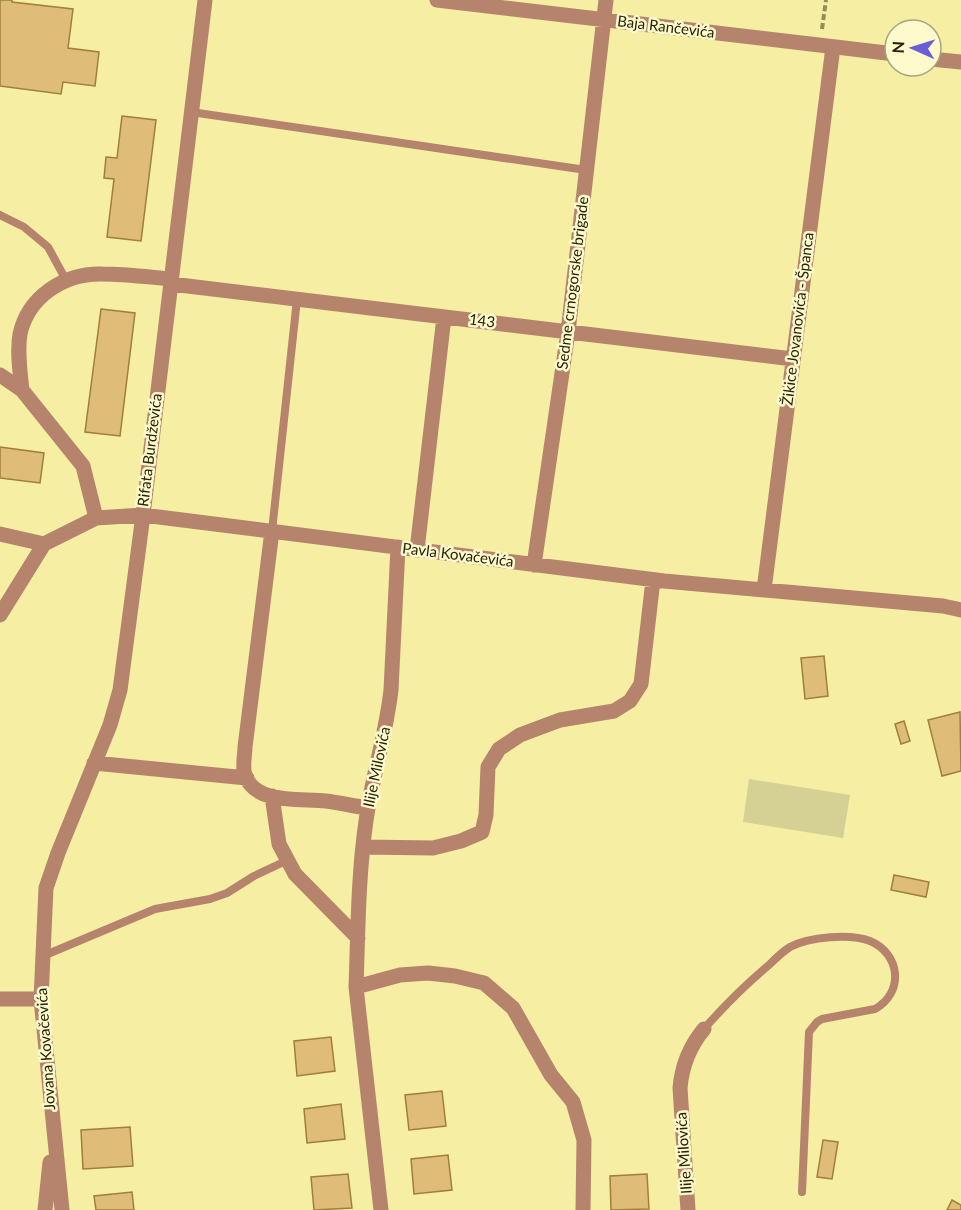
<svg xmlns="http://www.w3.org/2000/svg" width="961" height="1210" viewBox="0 0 961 1210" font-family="Lato,sans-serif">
<rect width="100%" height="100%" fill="#f5eea3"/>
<path fill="#d5d093" d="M749 779 850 795 843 838 743 822Z"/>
<path fill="#dfbc78" stroke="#a07f3b" stroke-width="1.5" d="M0 0H12V2L73 9 68 48 99 52 95 86 63 82 61 94 0 86Z
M122 116 156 120 141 241 107 237 114 179 104 178 106 157 117 158Z
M101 309 135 313 120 436 85 432Z
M0 447 44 453 40 483 0 478Z
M824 656 828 696 805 699 801 658Z
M960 712 961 771 942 776 928 720Z
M904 721 910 741 901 744 895 724Z
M894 875 929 882 926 897 891 890Z
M331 1037 335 1071 297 1076 294 1041Z
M442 1091 446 1126 409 1130 405 1095Z
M341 1104 345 1139 307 1143 304 1109Z
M130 1127 133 1166 83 1169 81 1130Z
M823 1140 838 1142 832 1179 817 1177Z
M448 1155 452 1190 414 1194 411 1159Z
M348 1174 352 1208 314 1210 311 1177Z
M647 1174 649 1209 611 1210 610 1176Z
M132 1192 134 1210H96L94 1196Z
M952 1200 961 1205V1210H947Z"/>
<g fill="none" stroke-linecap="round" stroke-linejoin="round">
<path stroke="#938e58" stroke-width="4" stroke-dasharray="6 3" stroke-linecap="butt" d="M822 29 826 0"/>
<path stroke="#b6836d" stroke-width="8" d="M191 112 586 170
M0 215 24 227 48 247 66 280
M272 531 297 299
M43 956 155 909 210 899 227 893 254 876 288 860
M704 1029C724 1006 745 985 769 965 775 959 782 952 790 947 809 937 850 933 870 941 901 954 904 993 875 1009L822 1019 817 1022 809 1032 802 1192"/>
<path stroke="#b6836d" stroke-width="15" d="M437 0 895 54
M931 59 961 62
M171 284 793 359
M0 375 22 390 83 466 96 518
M22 390C20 372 17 352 20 334 28 297 64 273 102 274 125 274 148 277 171 279
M272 531 245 747C245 755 242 767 245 775 255 805 301 798 326 801 340 803 354 806 368 808
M0 534 44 544
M417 550 444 317
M534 565 568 332 606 0
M764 590 833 47
M0 615 44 544 96 518 143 515 664 581 943 606 961 610
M94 763 247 778
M272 796 279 844 295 874 358 938
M363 847 433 848 461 841 482 832 486 815 488 767 499 749 520 735 560 720 614 711 630 701 641 684 653 580
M356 987C358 932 358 876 366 821 372 777 386 735 391 690L398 547
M0 999H41
M45 1210 50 1162
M62 1210 41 999 46 888 58 853 110 725 120 690 143 515 205 0
M381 1210 356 987 400 975 428 973 455 976 484 983 513 1008 551 1075 573 1102 584 1140 583 1210
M688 1210 680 1088C682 1065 689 1047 704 1029"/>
</g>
<g text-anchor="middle" stroke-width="5" stroke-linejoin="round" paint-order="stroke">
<g font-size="15" fill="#262204" stroke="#feface">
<text transform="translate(666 27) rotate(7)" y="5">Baja Rančevića</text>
<text transform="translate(573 283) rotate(-83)" y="5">Sedme crnogorske brigade</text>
<text transform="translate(798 319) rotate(-83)" y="5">Žikice Jovanovića - Španca</text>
<text transform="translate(482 321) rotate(7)" y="5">143</text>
<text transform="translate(150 450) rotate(-83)" y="5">Rifata Burdževića</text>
<text transform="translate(458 555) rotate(7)" y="5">Pavla Kovačevića</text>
<text transform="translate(377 767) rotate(-78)" y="5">Ilije Milovića</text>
<text transform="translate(46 1049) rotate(-94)" y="5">Jovana Kovačevića</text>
<text transform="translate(684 1153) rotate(-94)" y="5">Ilije Milovića</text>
</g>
</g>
<g transform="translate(913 48) rotate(273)"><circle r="28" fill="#feface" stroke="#a8a47d" stroke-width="1.5"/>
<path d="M0-4.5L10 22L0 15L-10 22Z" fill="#6a5ed7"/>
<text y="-9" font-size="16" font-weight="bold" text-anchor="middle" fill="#262204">N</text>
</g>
</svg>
